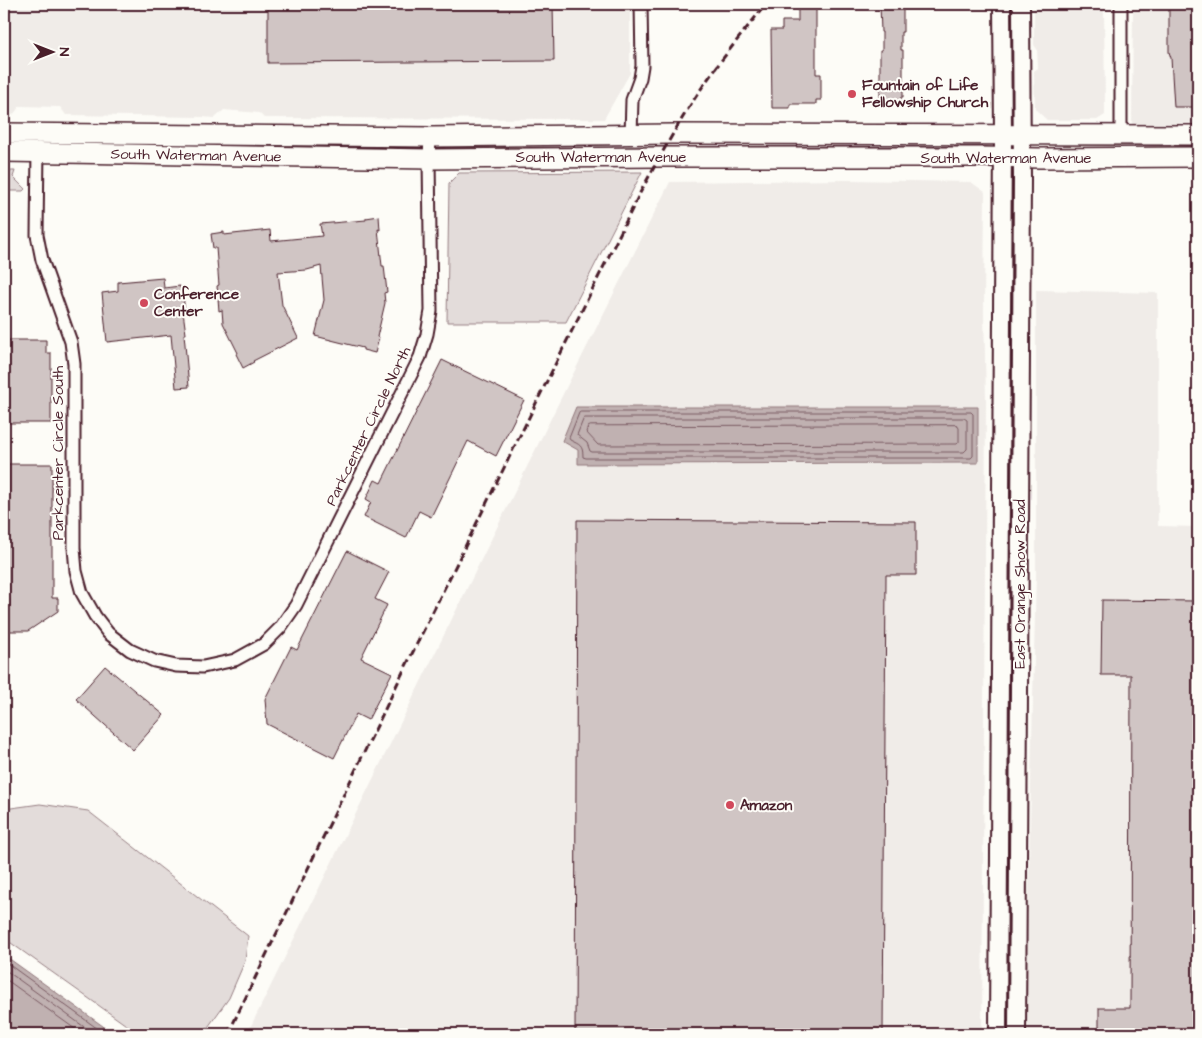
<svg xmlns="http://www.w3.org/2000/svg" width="1202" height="1038" viewBox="0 0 1202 1038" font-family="'Architects Daughter',sans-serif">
<rect width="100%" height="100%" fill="#fdfcf7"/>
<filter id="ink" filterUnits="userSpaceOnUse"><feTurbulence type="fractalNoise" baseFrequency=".02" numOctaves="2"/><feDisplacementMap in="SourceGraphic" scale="10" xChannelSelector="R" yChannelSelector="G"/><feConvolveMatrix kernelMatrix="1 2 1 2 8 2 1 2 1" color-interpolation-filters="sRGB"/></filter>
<g filter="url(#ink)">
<path fill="#f0ece8" d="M4 4H630V73L604 119 264 118 259 113 224 110 215 118 202 117 66 115 60 107 20 106 13 115H4Z
M1034 4H1104L1105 115 1097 120H1047L1035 109 1034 71 1038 68 1037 49 1034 45Z
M1133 4H1198V125H1132Z
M847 180 971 182 985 192 984 313 986 400 982 1034H247L560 400 670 182Z
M1036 290 1158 293V526L1198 527V1034H1025L1036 573Z"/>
<path fill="#e3dcda" stroke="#967e82" d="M4 171H15L13 177 25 189 23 191H4Z
M642 172 566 322H447L449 183 459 173Z
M40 804 88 811 248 936 245 961 229 998 203 1034H158L136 1032 4 938V809Z"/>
<path fill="#c0b1b1" stroke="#91777b" d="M576 407H978V463L578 464V450L562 441Z
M4 955 114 1034H4Z"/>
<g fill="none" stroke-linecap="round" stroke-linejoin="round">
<path stroke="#795961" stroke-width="1" d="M581 412H971L973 414V456L971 458H586L583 457C583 445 580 445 570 440L569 438 579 413Z
M585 418H964L967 420V449L964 452H592L590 451 587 443 577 435 583 420Z
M957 425 959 428V442L957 444 598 445 586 432 588 427 590 426Z
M4 961 105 1034
M4 969 94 1034
M4 978 82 1034"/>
</g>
<path fill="#d0c5c4" stroke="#4a1f2b" d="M268 4H553L554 61 268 63Z
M880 4H903V32H901V50H903V97H901V104L883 105V97H880V50H882V32H881Z
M1169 4H1198V107H1174L1171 58 1169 52Z
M798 5H816V74H821V100H816V104H790V108H772L771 30H782V21H798Z
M379 216 380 230 378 229 382 266H384L387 292 384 293 385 303 377 337 379 338 375 353 363 350V348L315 336 324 300 321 266 307 270 278 272 282 305 298 338 253 361 254 362 243 368 236 354 238 353 223 323 222 310 219 311 217 286 219 285 216 248H213L211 234 224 232V235L270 230 271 241 322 236 320 224 366 220V218Z
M163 278 164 288 180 286 181 295H183L185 312H183L186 334H184L189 387 176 388 171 335 107 342 102 293 118 291V282Z
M4 340H46V353H51V423H9V392H4Z
M442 360 524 400 496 456 468 441 431 517 419 511 406 538 364 517 371 502 366 499 375 480 381 483Z
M8 464H52V598H58V611L28 631H9V599H4V495H8Z
M577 520 916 522V575H886L883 1034H575Z
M347 551 389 572 375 599 387 605 361 658 392 673 368 720 356 714 334 758 267 724 265 699 291 647 297 650Z
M1102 600 1198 601V1034H1099V1008H1130L1131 675H1101Z
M105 666 164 715 133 750 76 699Z"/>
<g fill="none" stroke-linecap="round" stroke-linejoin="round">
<g stroke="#4a1f2b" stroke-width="15">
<path id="street" d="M1121 4V135
M631 135 632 100 640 78 642 66 641 4
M38 148 37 235 42 260 71 342 74 364V548L76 571 82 593 95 616 108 633 130 650 154 661 176 666 203 667 235 660 264 644 280 628 296 605 420 357 427 334 431 311 429 159 430 137"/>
</g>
<g stroke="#4a1f2b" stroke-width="20">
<path id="secondary" d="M998 1034 1003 135 1002 4
M1017 1034 1022 180 1021 4"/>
</g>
<g stroke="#4a1f2b" stroke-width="22">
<path id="primary" d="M4 133 430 137 673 134 1198 135
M4 152 429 159 660 157H981L1040 158 1198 157"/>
</g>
<use href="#street" stroke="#fdfcf7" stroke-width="11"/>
<use href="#secondary" stroke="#fdfcf7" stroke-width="16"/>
<use href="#primary" stroke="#fdfcf7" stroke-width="19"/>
<path stroke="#4a1f2b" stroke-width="3" stroke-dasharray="8 4" stroke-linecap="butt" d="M228 1034 401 676 640 193C660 156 681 118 705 83 724 56 745 30 766 4"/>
</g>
</g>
<g fill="#d1495b" stroke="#fdfcf7" stroke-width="2">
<circle cx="852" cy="94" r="5"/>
<circle cx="144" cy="303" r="5"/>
<circle cx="730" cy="805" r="5"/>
</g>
<g text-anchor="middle" stroke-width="4" stroke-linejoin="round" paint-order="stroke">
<g font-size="15" font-weight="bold" fill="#4a1f2b" stroke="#fdfcf7" text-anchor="start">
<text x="862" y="90">Fountain of Life<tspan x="862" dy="17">Fellowship Church</tspan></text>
<text x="154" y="299">Conference<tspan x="154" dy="17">Center</tspan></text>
<text x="740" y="810">Amazon</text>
</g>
<g font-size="15" fill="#4a1f2b" stroke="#fdfcf7">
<text transform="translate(196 155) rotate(1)" y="5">South Waterman Avenue</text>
<text x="601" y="162">South Waterman Avenue</text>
<text x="1006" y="163">South Waterman Avenue</text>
<text transform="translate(368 426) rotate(-64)" y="5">Parkcenter Circle North</text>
<text transform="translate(58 453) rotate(-90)" y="5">Parkcenter Circle South</text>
<text transform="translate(1020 584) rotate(-90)" y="5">East Orange Show Road</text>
</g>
</g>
<rect width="1202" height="1038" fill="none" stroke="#fdfcf7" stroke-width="20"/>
<rect x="10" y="10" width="1182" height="1018" fill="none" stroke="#4a1f2b" stroke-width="2" filter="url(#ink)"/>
<g transform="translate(52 52) rotate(90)" stroke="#fdfcf7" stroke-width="4" paint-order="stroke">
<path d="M0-4L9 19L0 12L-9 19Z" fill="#4a1f2b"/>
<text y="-8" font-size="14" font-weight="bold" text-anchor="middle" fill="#4a1f2b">N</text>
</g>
</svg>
